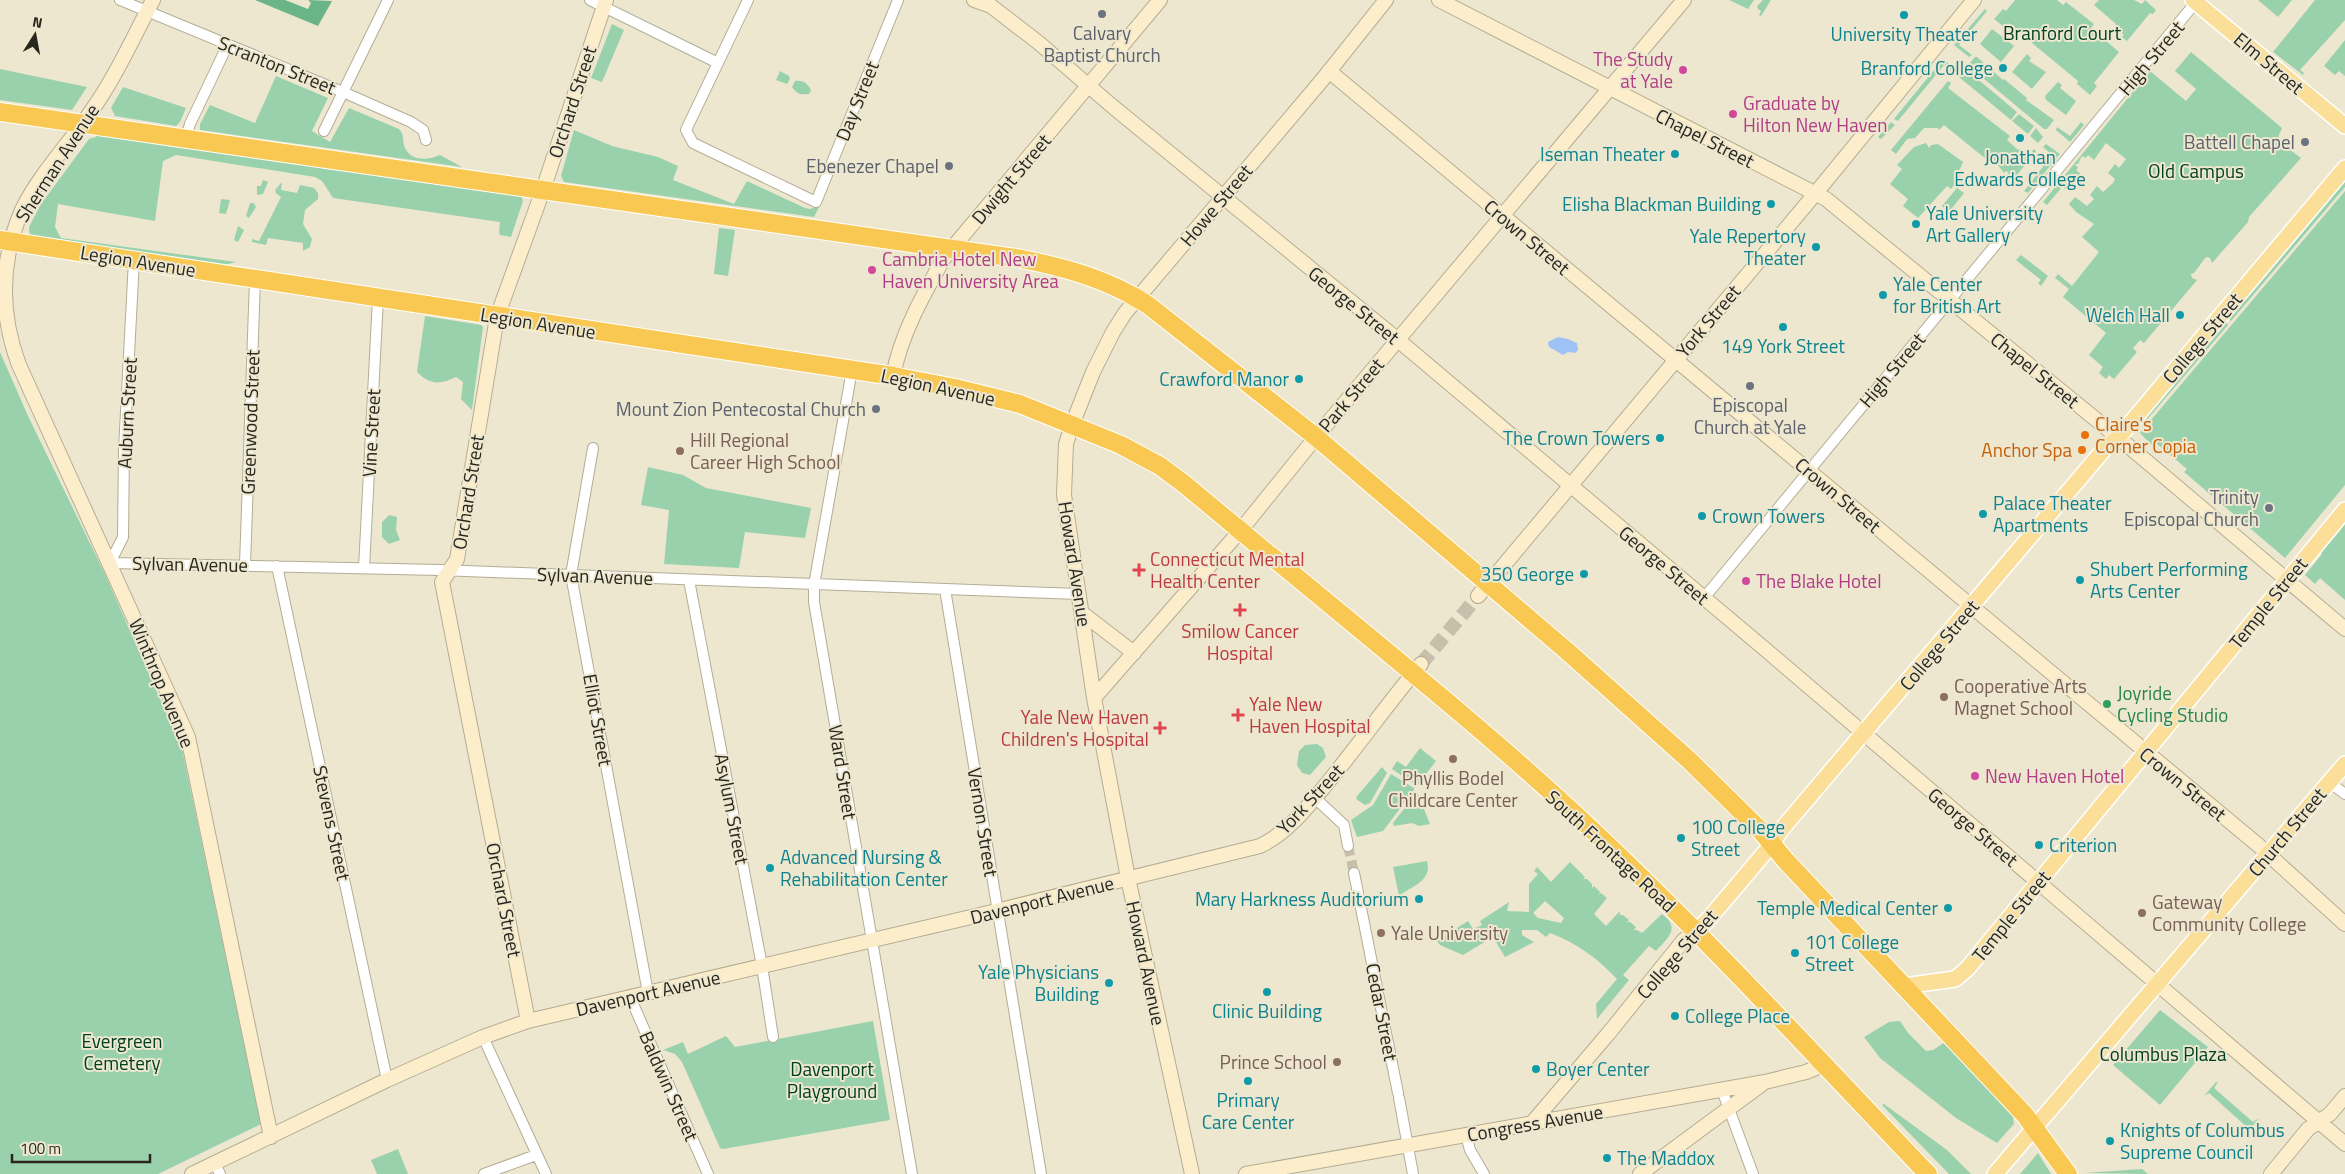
<svg xmlns="http://www.w3.org/2000/svg" width="2345" height="1174" viewBox="0 0 2345 1174" font-family="'Titillium Web',sans-serif">
<rect width="100%" height="100%" fill="#ede7cf"/>
<path fill="#9ad1ad" fill-rule="evenodd" d="M1729 0H1754L1748 9Z
M1763 0H1771L1761 16 1759 15 1761 11 1758 9 1757 6Z
M2015 0H2057L2063 5 2066 2 2094 24 2091 28 2119 52 2094 83 2097 86 2090 95 2077 84 2078 81 2008 23 2004 27 1994 19 2003 9 2006 11Z
M2099 0H2134L2142 4 2145 0 2156 10 2153 14 2150 13 2127 41 2122 37 2124 35 2115 26 2116 24 2094 5Z
M2258 0H2292L2278 17Z
M2315 0H2345V20L2300 70 2304 73 2303 75 2273 52Z
M1985 9 1987 11 1959 45 1972 55 1969 57 1954 45Z
M612 24 624 30 602 82 591 78Z
M1992 29 2014 46 2001 62 1980 44Z
M2345 40V76L2339 71 2335 75 2324 66Z
M2191 52 2282 128 2277 140 2301 158 2249 217 2248 222 2212 263 2210 258 2206 257 2194 273 2191 274 2192 278 2197 280 2144 343 2140 340 2133 348 2137 352 2114 379 2109 375 2106 379 2099 373 2103 367 2089 355 2106 333 2063 297 2069 289 2055 278 2058 274 2072 286 2099 252 2082 237 2094 224 2076 212 2069 204 2075 197 2087 206 2094 199 2090 195 2097 186 2103 192 2113 183 2115 179 2108 173 2115 164 2119 168 2126 159 2106 143 2094 160 2088 155 2086 158 2082 156 2078 164H2075L2078 168 2076 170 2082 175 2075 183 2073 182 2067 190 2062 187 2047 205 2043 202 2150 71 2186 101 2196 89 2175 71Z
M2027 54 2031 58 2029 61 2046 72 2032 89 2012 72Z
M1975 57H1977L2003 80 2004 79 2027 98 2026 100 2054 120 2047 129H2044L1971 68 1970 63Z
M1943 59 1958 71 1955 74 1944 65 1898 121 1894 119Z
M0 69 87 87 72 110 0 100Z
M780 71 789 76 790 79 787 84 776 80Z
M1968 71 2017 112 2011 120 1959 77 1962 72Z
M276 76 328 98 312 131 330 142 349 108 399 129C405 135 402 141 405 148 412 162 428 160 440 155L462 167 200 130V124L210 105 255 123Z
M795 81C803 80 807 83 811 90L809 94C800 95 797 94 792 87Z
M1948 81 1951 83 1948 88 2010 136 2007 140 2018 150 2019 149 2028 157 2034 149 2036 151 2013 180 2007 175 2009 173 2006 171 2004 173 1997 164 1995 165 1990 161 1992 158 1988 156 1986 159 1944 125 1939 130 1938 128H1924L1915 138 1907 139 1896 154 1891 150Z
M2058 82 2062 85 2060 88 2076 101 2066 115 2046 100 2045 96Z
M123 87 186 108 180 122 176 126 115 116 111 108Z
M2019 114 2034 126 2028 134 2012 121Z
M1891 122 1895 125 1881 139 1878 137Z
M2081 122 2084 125 2070 142 2056 130 2057 127 2070 136Z
M2036 128 2043 137 2038 143 2030 136Z
M574 130 612 146 658 157 678 166 673 180 734 204 747 181 803 207 809 209 819 207 814 217 564 182 561 176Z
M97 134 521 195 523 201 511 237 500 235 499 232 500 222 333 198 322 181 315 177 176 155 163 161 155 221 58 204 55 227 61 238 236 262 222 266 30 237 29 227 41 204 89 139 96 137Z
M1926 143 1929 148 1931 145 1938 144 1963 162 1959 171 1960 177 1951 189 1947 186 1918 218 1903 206 1908 199 1890 184 1902 169 1897 165 1914 147Z
M2046 144 2060 154 2028 193 2024 191 2052 155 2043 147Z
M263 180 268 182 263 194 257 195V186H261Z
M2345 181V187L2231 321 2229 319Z
M282 182 281 190 297 193 300 185 314 188 318 193V199L305 210 303 224 312 239 310 247 303 251V243L268 238 266 245 252 242V239L259 241 281 197 276 193 275 190Z
M1957 188 1964 193 1949 212 1942 206Z
M2345 191V485L2285 558 2184 472 2187 469 2157 444 2152 445 2140 433Z
M221 199 230 200 226 214 219 213Z
M250 203H254L256 207 249 218 246 216Z
M238 226 244 230 238 242 234 240Z
M719 228 735 230 728 276 714 274Z
M2021 255 2048 276 2041 286 2038 283 2041 280 2016 260Z
M425 316 481 325 483 327 472 410 461 399 463 382 456 377C440 385 430 385 417 372Z
M2226 322 2228 325 2144 423H2140Z
M0 352 28 416 105 574 182 749 261 1124 158 1174H0Z
M648 467 683 475 706 488 811 508 805 538 745 532 739 568 664 564 669 510 641 505Z
M389 515 397 517 396 530 400 540 389 544 382 537V522Z
M2345 519V600L2320 578 2315 584 2305 575 2322 554 2319 551Z
M1317 744 1323 748 1326 757 1310 775 1302 773 1297 765 1299 751 1305 745Z
M1420 748 1436 761 1417 786 1392 769 1397 761 1406 767Z
M1382 767 1387 773 1370 803 1365 805 1356 799 1357 796Z
M1391 774 1414 788V790L1383 831 1357 837 1351 820 1373 805Z
M1417 792 1430 824 1419 826 1412 823 1394 826 1393 823Z
M1427 861C1432 881 1414 885 1399 896L1393 867Z
M1570 862 1585 877 1583 879H1587L1592 884V888L1594 886 1600 892 1599 895 1601 893 1607 898 1594 914 1606 926 1620 911V915H1623L1629 920 1627 922H1630L1636 927 1634 930H1637L1642 933 1662 914C1681 928 1668 938 1656 951L1649 946 1623 975 1629 980 1597 1019 1596 1004 1617 979C1597 958 1577 943 1550 933L1546 937 1537 930H1522V935L1534 942 1505 957 1493 937 1463 955 1440 945 1437 941 1468 921 1473 929 1482 925 1480 921 1509 902 1507 911 1529 912V884L1538 874 1534 871 1537 867 1551 882ZM1545 901 1564 918 1561 923 1538 918 1533 913Z
M2160 1010 2208 1047 2160 1105 2113 1065Z
M873 1021 890 1120 723 1149 720 1148 682 1062 675 1054 663 1050 683 1042 688 1054 726 1036 735 1047Z
M1900 1021 1908 1033 1926 1051 1933 1050 1945 1042 2013 1117 2014 1124 1997 1143 1956 1118 1880 1058 1864 1037 1889 1022Z
M2216 1082H2218L2214 1088 2253 1122 2259 1118 2246 1134 2248 1128 2209 1093 2204 1096Z
M1884 1104 1947 1150 1971 1174H1949L1882 1105Z
M398 1149 408 1174H377L371 1160Z
M2038 1153 2051 1174H2020Z
M2142 1169 2148 1174 2084 1173Z"/>
<path fill="#6ab587" d="M255 0H285L308 9 311 3 308 0 332 1 318 26Z"/>
<path fill="#9fc2f5" d="M1558 337 1568 339 1577 343 1578 350 1575 353 1568 352 1563 355 1549 347 1548 342Z"/>
<g fill="none" stroke-linecap="round" stroke-linejoin="round">
<path stroke="#c6c0ab" stroke-width="10" stroke-dasharray="10 5" stroke-linecap="butt" d="M1348 846 1354 873"/>
<path stroke="#c6c0ab" stroke-width="14" stroke-dasharray="14 7" stroke-linecap="butt" d="M1421 664 1478 596"/>
<g stroke="#b3ad96" stroke-width="12">
<path id="street" d="M120 0 343 92 411 122 423 130 426 140
M590 0 718 63
M748 0 686 130 693 143 816 202 898 0
M324 131 388 0
M186 138 190 124 228 44
M134 260 124 449 123 537 110 563 440 570 1079 594
M852 370 814 585V602L912 1174
M593 448 571 575 648 993
M245 565 255 279
M277 566 387 1080
M364 568 378 298
M689 580 762 966 773 1037
M945 589 1041 1174
M1704 598 2196 2
M2329 782 2345 794
M1315 798 1344 825 1348 846
M1354 873 1398 1093
M630 997 708 1174
M483 1037 546 1174
M1722 1090 1753 1174
M1399 1098 1413 1174
M1466 1135 1470 1150 1484 1174
M215 1163 220 1174
M484 1174 536 1155"/>
</g>
<g stroke="#b3ad96" stroke-width="16">
<path id="secondary" d="M153 0C133 38 115 78 90 113 68 145 39 175 22 210 0 261 0 314 19 365L188 737 271 1137
M974 0 991 6 1039 43 1112 106 1398 340 1766 650 2345 1144
M1439 0 1826 199 2126 444 2345 629
M1329 71 2258 845 2345 924
M893 376C901 334 923 295 944 258L1160 0
M1478 596 1815 194 1974 0
M1082 613 1134 653
M1094 698 1240 531 1316 437 1684 0
M528 1021 442 582 457 559 497 317 543 190 606 0
M1532 1123 1608 1034 1683 941 1695 931
M192 1174 387 1080 483 1037 528 1021 988 913 1260 846C1289 832 1309 805 1329 781 1360 743 1389 702 1421 664
M1192 1174 1128 878 1094 698 1064 495 1066 444 1072 425 1093 372 1113 332 1125 313 1323 79 1386 0
M1246 1174 1765 1082 1806 1072 1823 1065
M1640 1174 1762 1084
M2271 1174 2308 1129 2330 1114 2345 1096"/>
</g>
<g stroke="#fff" stroke-width="18">
<path id="primary" d="M2193 0 2345 126
M1695 931 1707 921 1772 844 1781 830 2107 446 2118 438 2345 168
M1904 986 1955 979 1967 969 2345 510
M1995 1174 2345 764"/>
</g>
<g stroke="#fff" stroke-width="20">
<path id="highway" d="M0 112 1022 259C1067 268 1110 280 1148 305L1316 437 1567 651 1690 761 1761 831 1786 861 2025 1115 2068 1174
M0 240 893 376 955 388 1020 404 1121 445 1160 466 1183 483 1266 552
M1270 555C1378 645 1489 733 1591 829 1708 939 1817 1058 1928 1174"/>
</g>
<use href="#street" stroke="#fff" stroke-width="10"/>
<use href="#secondary" stroke="#fdeecb" stroke-width="14"/>
<use href="#primary" stroke="#fbde98" stroke-width="15"/>
<use href="#highway" stroke="#f8c853" stroke-width="18"/>
</g>
<g fill="#6b7280" stroke="#ede7cf" stroke-width="2">
<circle cx="1102" cy="14" r="5"/>
<circle cx="2305" cy="142" r="5"/>
<circle cx="949" cy="166" r="5"/>
<circle cx="1750" cy="386" r="5"/>
<circle cx="876" cy="409" r="5"/>
<circle cx="2269" cy="508" r="5"/>
</g>
<g fill="#0f9aa8" stroke="#ede7cf" stroke-width="2">
<circle cx="1904" cy="15" r="5"/>
<circle cx="2003" cy="68" r="5"/>
<circle cx="2020" cy="138" r="5"/>
<circle cx="1675" cy="154" r="5"/>
<circle cx="1771" cy="204" r="5"/>
<circle cx="1916" cy="224" r="5"/>
<circle cx="1816" cy="247" r="5"/>
<circle cx="1883" cy="295" r="5"/>
<circle cx="2180" cy="315" r="5"/>
<circle cx="1783" cy="327" r="5"/>
<circle cx="1299" cy="379" r="5"/>
<circle cx="1660" cy="438" r="5"/>
<circle cx="1983" cy="514" r="5"/>
<circle cx="1702" cy="516" r="5"/>
<circle cx="1584" cy="574" r="5"/>
<circle cx="2080" cy="580" r="5"/>
<circle cx="1681" cy="838" r="5"/>
<circle cx="2039" cy="845" r="5"/>
<circle cx="770" cy="868" r="5"/>
<circle cx="1419" cy="899" r="5"/>
<circle cx="1948" cy="908" r="5"/>
<circle cx="1795" cy="953" r="5"/>
<circle cx="1109" cy="983" r="5"/>
<circle cx="1267" cy="992" r="5"/>
<circle cx="1675" cy="1016" r="5"/>
<circle cx="1536" cy="1069" r="5"/>
<circle cx="1248" cy="1081" r="5"/>
<circle cx="2110" cy="1141" r="5"/>
<circle cx="1607" cy="1158" r="5"/>
</g>
<g fill="#d1479c" stroke="#ede7cf" stroke-width="2">
<circle cx="1683" cy="70" r="5"/>
<circle cx="1733" cy="114" r="5"/>
<circle cx="872" cy="270" r="5"/>
<circle cx="1746" cy="581" r="5"/>
<circle cx="1975" cy="776" r="5"/>
</g>
<g fill="#e8710a" stroke="#ede7cf" stroke-width="2">
<circle cx="2085" cy="435" r="5"/>
<circle cx="2082" cy="450" r="5"/>
</g>
<g fill="#8d6e63" stroke="#ede7cf" stroke-width="2">
<circle cx="680" cy="451" r="5"/>
<circle cx="1944" cy="697" r="5"/>
<circle cx="1453" cy="759" r="5"/>
<circle cx="2142" cy="913" r="5"/>
<circle cx="1381" cy="933" r="5"/>
<circle cx="1337" cy="1062" r="5"/>
</g>
<g fill="#e0444e" stroke="#ede7cf" stroke-width="2">
<path d="M1136.5 562.5h5v5h5v5h-5v5h-5v-5h-5v-5h5z"/>
<path d="M1237.5 602.5h5v5h5v5h-5v5h-5v-5h-5v-5h5z"/>
<path d="M1235.5 707.5h5v5h5v5h-5v5h-5v-5h-5v-5h5z"/>
<path d="M1157.5 720.5h5v5h5v5h-5v5h-5v-5h-5v-5h5z"/>
</g>
<circle fill="#2e9e5b" stroke="#ede7cf" stroke-width="2" cx="2107" cy="704" r="5"/>
<g text-anchor="middle" stroke-width="4" stroke-linejoin="round" paint-order="stroke">
<g font-size="19" fill="#5b616d" stroke="#ede7cf" text-anchor="end">
<text x="1102" y="40" text-anchor="middle">Calvary<tspan x="1102" dy="22">Baptist Church</tspan></text>
<text x="2295" y="149">Battell Chapel</text>
<text x="939" y="173">Ebenezer Chapel</text>
<text x="1750" y="412" text-anchor="middle">Episcopal<tspan x="1750" dy="22">Church at Yale</tspan></text>
<text x="866" y="416">Mount Zion Pentecostal Church</text>
<text x="2259" y="504">Trinity<tspan x="2259" dy="22">Episcopal Church</tspan></text>
</g>
<g font-size="19" fill="#004022" stroke="#ede7cf">
<text x="2062" y="40">Branford Court</text>
<text x="2196" y="178">Old Campus</text>
<text x="122" y="1048">Evergreen<tspan x="122" dy="22">Cemetery</tspan></text>
<text x="2163" y="1061">Columbus Plaza</text>
<text x="832" y="1076">Davenport<tspan x="832" dy="22">Playground</tspan></text>
</g>
<g font-size="19" fill="#0d838f" stroke="#ede7cf" text-anchor="start">
<text x="1904" y="41" text-anchor="middle">University Theater</text>
<text x="1993" y="75" text-anchor="end">Branford College</text>
<text x="1665" y="161" text-anchor="end">Iseman Theater</text>
<text x="2020" y="164" text-anchor="middle">Jonathan<tspan x="2020" dy="22">Edwards College</tspan></text>
<text x="1761" y="211" text-anchor="end">Elisha Blackman Building</text>
<text x="1926" y="220">Yale University<tspan x="1926" dy="22">Art Gallery</tspan></text>
<text x="1806" y="243" text-anchor="end">Yale Repertory<tspan x="1806" dy="22">Theater</tspan></text>
<text x="1893" y="291">Yale Center<tspan x="1893" dy="22">for British Art</tspan></text>
<text x="2170" y="322" text-anchor="end">Welch Hall</text>
<text x="1783" y="353" text-anchor="middle">149 York Street</text>
<text x="1289" y="386" text-anchor="end">Crawford Manor</text>
<text x="1650" y="445" text-anchor="end">The Crown Towers</text>
<text x="1993" y="510">Palace Theater<tspan x="1993" dy="22">Apartments</tspan></text>
<text x="1712" y="523">Crown Towers</text>
<text x="2090" y="576">Shubert Performing<tspan x="2090" dy="22">Arts Center</tspan></text>
<text x="1574" y="581" text-anchor="end">350 George</text>
<text x="1691" y="834">100 College<tspan x="1691" dy="22">Street</tspan></text>
<text x="2049" y="852">Criterion</text>
<text x="780" y="864">Advanced Nursing &amp;<tspan x="780" dy="22">Rehabilitation Center</tspan></text>
<text x="1409" y="906" text-anchor="end">Mary Harkness Auditorium</text>
<text x="1938" y="915" text-anchor="end">Temple Medical Center</text>
<text x="1805" y="949">101 College<tspan x="1805" dy="22">Street</tspan></text>
<text x="1099" y="979" text-anchor="end">Yale Physicians<tspan x="1099" dy="22">Building</tspan></text>
<text x="1267" y="1018" text-anchor="middle">Clinic Building</text>
<text x="1685" y="1023">College Place</text>
<text x="1546" y="1076">Boyer Center</text>
<text x="1248" y="1107" text-anchor="middle">Primary<tspan x="1248" dy="22">Care Center</tspan></text>
<text x="2120" y="1137">Knights of Columbus<tspan x="2120" dy="22">Supreme Council</tspan></text>
<text x="1617" y="1165">The Maddox</text>
</g>
<g font-size="19" fill="#29261d" stroke="#ede7cf">
<text transform="translate(2151 58) rotate(-50)" y="7">High Street</text>
<text transform="translate(2269 63) rotate(40)" y="7">Elm Street</text>
<text transform="translate(277 65) rotate(22)" y="7">Scranton Street</text>
<text transform="translate(857 101) rotate(-68)" y="7">Day Street</text>
<text transform="translate(572 102) rotate(-72)" y="7">Orchard Street</text>
<text transform="translate(1705 138) rotate(27)" y="7">Chapel Street</text>
<text transform="translate(57 163) rotate(-57)" y="7">Sherman Avenue</text>
<text transform="translate(1011 179) rotate(-50)" y="7">Dwight Street</text>
<text transform="translate(1216 205) rotate(-50)" y="7">Howe Street</text>
<text transform="translate(1527 237) rotate(40)" y="7">Crown Street</text>
<text transform="translate(138 261) rotate(9)" y="7">Legion Avenue</text>
<text transform="translate(1354 305) rotate(39)" y="7">George Street</text>
<text transform="translate(1708 321) rotate(-50)" y="7">York Street</text>
<text transform="translate(538 323) rotate(9)" y="7">Legion Avenue</text>
<text transform="translate(2202 338) rotate(-50)" y="7">College Street</text>
<text transform="translate(1892 370) rotate(-50)" y="7">High Street</text>
<text transform="translate(2035 370) rotate(39)" y="7">Chapel Street</text>
<text transform="translate(938 387) rotate(12)" y="7">Legion Avenue</text>
<text transform="translate(1351 395) rotate(-50)" y="7">Park Street</text>
<text transform="translate(127 413) rotate(-87)" y="7">Auburn Street</text>
<text transform="translate(250 422) rotate(-88)" y="7">Greenwood Street</text>
<text transform="translate(371 433) rotate(-87)" y="7">Vine Street</text>
<text transform="translate(468 492) rotate(-81)" y="7">Orchard Street</text>
<text transform="translate(1838 495) rotate(40)" y="7">Crown Street</text>
<text transform="translate(190 564) rotate(1)" y="7">Sylvan Avenue</text>
<text transform="translate(1075 564) rotate(81)" y="7">Howard Avenue</text>
<text transform="translate(1664 565) rotate(40)" y="7">George Street</text>
<text transform="translate(595 576) rotate(2)" y="7">Sylvan Avenue</text>
<text transform="translate(2268 603) rotate(-51)" y="7">Temple Street</text>
<text transform="translate(1939 645) rotate(-50)" y="7">College Street</text>
<text transform="translate(162 683) rotate(67)" y="7">Winthrop Avenue</text>
<text transform="translate(598 720) rotate(80)" y="7">Elliot Street</text>
<text transform="translate(843 772) rotate(81)" y="7">Ward Street</text>
<text transform="translate(2183 784) rotate(39)" y="7">Crown Street</text>
<text transform="translate(1310 799) rotate(-47)" y="7">York Street</text>
<text transform="translate(732 809) rotate(79)" y="7">Asylum Street</text>
<text transform="translate(983 822) rotate(81)" y="7">Vernon Street</text>
<text transform="translate(332 823) rotate(78)" y="7">Stevens Street</text>
<text transform="translate(1973 827) rotate(40)" y="7">George Street</text>
<text transform="translate(2287 832) rotate(-50)" y="7">Church Street</text>
<text transform="translate(1611 851) rotate(43)" y="7">South Frontage Road</text>
<text transform="translate(504 900) rotate(79)" y="7">Orchard Street</text>
<text transform="translate(1042 900) rotate(-14)" y="7">Davenport Avenue</text>
<text transform="translate(2011 916) rotate(-51)" y="7">Temple Street</text>
<text transform="translate(1677 954) rotate(-49)" y="7">College Street</text>
<text transform="translate(1146 963) rotate(78)" y="7">Howard Avenue</text>
<text transform="translate(648 993) rotate(-13)" y="7">Davenport Avenue</text>
<text transform="translate(1382 1012) rotate(79)" y="7">Cedar Street</text>
<text transform="translate(669 1086) rotate(66)" y="7">Baldwin Street</text>
<text transform="translate(1535 1123) rotate(-10)" y="7">Congress Avenue</text>
</g>
<g font-size="19" fill="#b23c85" stroke="#ede7cf" text-anchor="start">
<text x="1673" y="66" text-anchor="end">The Study<tspan x="1673" dy="22">at Yale</tspan></text>
<text x="1743" y="110">Graduate by<tspan x="1743" dy="22">Hilton New Haven</tspan></text>
<text x="882" y="266">Cambria Hotel New<tspan x="882" dy="22">Haven University Area</tspan></text>
<text x="1756" y="588">The Blake Hotel</text>
<text x="1985" y="783">New Haven Hotel</text>
</g>
<g font-size="19" fill="#c56008" stroke="#ede7cf" text-anchor="start">
<text x="2095" y="431">Claire's<tspan x="2095" dy="22">Corner Copia</tspan></text>
<text x="2072" y="457" text-anchor="end">Anchor Spa</text>
</g>
<g font-size="19" fill="#785e54" stroke="#ede7cf" text-anchor="start">
<text x="690" y="447">Hill Regional<tspan x="690" dy="22">Career High School</tspan></text>
<text x="1954" y="693">Cooperative Arts<tspan x="1954" dy="22">Magnet School</tspan></text>
<text x="1453" y="785" text-anchor="middle">Phyllis Bodel<tspan x="1453" dy="22">Childcare Center</tspan></text>
<text x="2152" y="909">Gateway<tspan x="2152" dy="22">Community College</tspan></text>
<text x="1391" y="940">Yale University</text>
<text x="1327" y="1069" text-anchor="end">Prince School</text>
</g>
<g font-size="19" fill="#be3a42" stroke="#ede7cf" text-anchor="start">
<text x="1150" y="566">Connecticut Mental<tspan x="1150" dy="22">Health Center</tspan></text>
<text x="1240" y="638" text-anchor="middle">Smilow Cancer<tspan x="1240" dy="22">Hospital</tspan></text>
<text x="1249" y="711">Yale New<tspan x="1249" dy="22">Haven Hospital</tspan></text>
<text x="1149" y="724" text-anchor="end">Yale New Haven<tspan x="1149" dy="22">Children's Hospital</tspan></text>
</g>
<g font-size="19" fill="#27864d" stroke="#ede7cf" text-anchor="start">
<text x="2117" y="700">Joyride<tspan x="2117" dy="22">Cycling Studio</tspan></text>
</g>
</g>
<g transform="translate(35 35) rotate(11)" stroke="#ede7cf" stroke-width="4" paint-order="stroke">
<path d="M0-4L9 19L0 12L-9 19Z" fill="#29261d"/>
<text y="-8" font-size="14" font-weight="bold" text-anchor="middle" fill="#29261d">N</text>
</g>
<path d="M12 1154v8h138v-8" fill="none" stroke="#29261d" stroke-width="2.5"/>
<text x="20" y="1154" font-size="15" fill="#29261d" stroke="#ede7cf" stroke-width="4" paint-order="stroke">100 m</text>
</svg>
